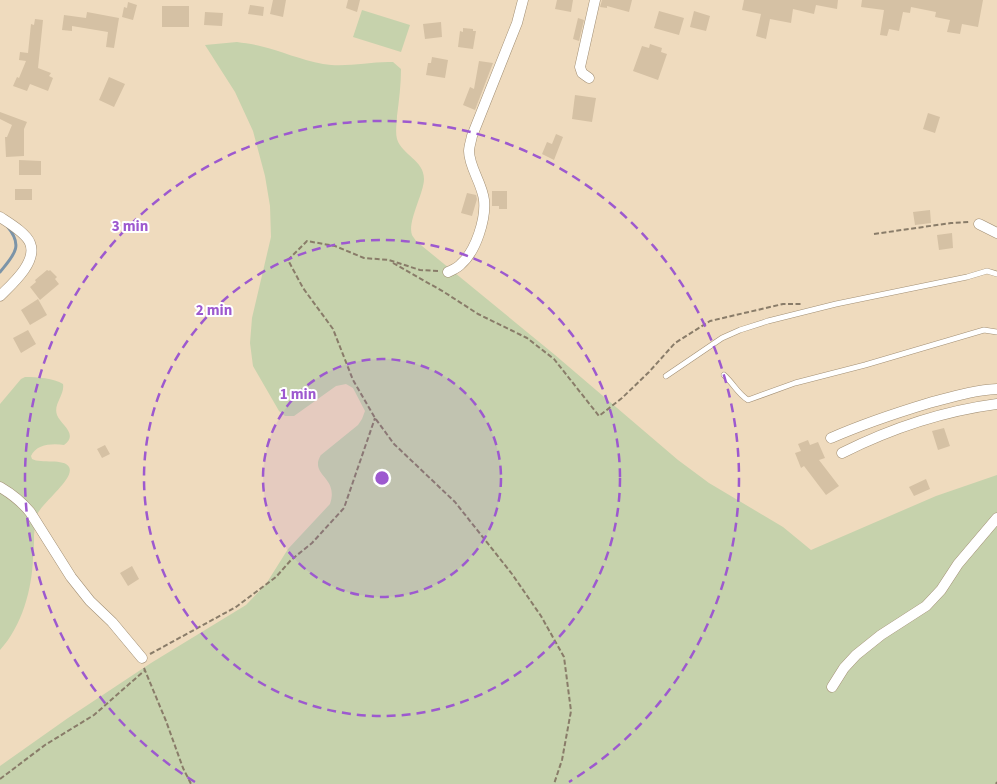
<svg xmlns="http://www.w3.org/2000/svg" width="997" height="784" viewBox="0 0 997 784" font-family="'Source Sans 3',sans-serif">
<rect width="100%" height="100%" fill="#efdbbe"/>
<path fill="#c6d2ac" d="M362 10 410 25 401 52 353 37Z
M237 42C244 43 252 44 260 46 281 51 301 60 323 64 347 68 370 61 393 62L401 69C401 85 399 100 397 116 397 123 395 131 397 139 402 155 424 160 424 179 424 193 407 222 412 235 413 237 415 239 416 241L555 355 678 460 709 483 783 527 811 550 936 496 997 475V784H0V766L68 718 151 663 246 605 266 584 288 549 330 504C338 480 317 477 318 463 318 461 320 456 321 455L358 425 362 419 365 411 353 388 346 384 336 386 294 416H285L279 411 253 366 250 343 252 318 271 237 270 206 265 176 253 131 235 92 205 45Z
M25 377C37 377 54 378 63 384 65 395 53 404 57 415 61 425 79 434 64 445 53 443 36 444 31 456L32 459C41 464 64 458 69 467 76 479 38 505 35 519 34 524 35 530 34 535 34 542 34 550 33 558 32 589 22 626 0 650V404L21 379Z"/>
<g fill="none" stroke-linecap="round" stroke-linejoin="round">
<path stroke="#7c94a8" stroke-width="3" d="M0 272C14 255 24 246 7 226"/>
</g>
<path fill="#d5c1a4" d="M273 0H286L283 17 270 14Z
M348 0H360L357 12 346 8Z
M557 0H573L571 12 555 9Z
M602 0H632L629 12 607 6V8L600 7Z
M744 0H838L837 9 816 5 814 14 793 9 791 23 770 19 766 39 756 36 761 14 742 10Z
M862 0H983L978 27 962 24 960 34 947 32 950 20 935 17 936 12 911 7 910 13 903 12 899 31 889 29 887 36 880 35 884 10 861 7Z
M128 2 137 5 133 20 122 17 124 7 127 8Z
M250 5 264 7 263 16 248 14Z
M162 6H189V27H162Z
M659 11 684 18 679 35 654 28Z
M694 11 710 16 706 31 690 27Z
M87 12 119 18 114 48 106 47 108 32 72 26V31L62 30 64 15 86 18Z
M205 12 223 13 222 26 204 25Z
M578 18 584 20 579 41 573 39Z
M35 19 43 20 38 68 51 73 49 76 53 78 48 91 30 84 27 91 13 86 17 77 19 78 26 61 19 60 20 52 28 53 31 24 34 25Z
M441 22 442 37 425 39 423 24Z
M463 28 473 29V31H476L473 49 458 47 460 31 463 32Z
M650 44 662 48 661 52 667 54 658 80 633 71 642 46 649 48Z
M432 57 448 60 445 78 426 75 428 63H431Z
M479 61 493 63 475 110 463 105 470 87 474 89Z
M109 77 125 84 114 107 99 100Z
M575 95 596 98 592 122 572 119Z
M0 112 27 122 24 129V156L6 157 5 137H7L12 125 0 119Z
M928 113 940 117 935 133 923 129Z
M556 134 563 137 554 160 542 154 547 142 552 144Z
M19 160 41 161V175H19Z
M15 189H32V200H15Z
M492 191H507V209H499V206H492Z
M467 193 476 195 477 199 472 216 461 213Z
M930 210 931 223 915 225 913 212Z
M952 233 953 248 939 250 937 235Z
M47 270 49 271 50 270 57 277 55 279 59 284 40 300 30 287 36 282 35 280Z
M38 299 47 315 30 325 21 310Z
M28 330 36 344 21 353 13 338Z
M944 428 950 446 938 450 932 431Z
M808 440 810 445 818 442 825 458 819 460 839 486 826 495 804 466 801 468 795 453 801 451 798 444Z
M105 445 110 454 102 458 97 449Z
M926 479 930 489 914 496 909 487Z
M132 566 139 579 128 586 120 573Z"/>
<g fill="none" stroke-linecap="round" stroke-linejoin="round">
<g stroke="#a28f74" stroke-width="6">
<path id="lane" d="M724 375C734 384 737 393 748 400L795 383 865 365 984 330 997 332
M666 376 722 338 740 330 768 321 836 304 967 277 987 271 997 274"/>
</g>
<g stroke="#a28f74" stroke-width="11">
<path id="street" d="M589 78 582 73 580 67 595 0
M0 217C9 223 26 233 30 243 38 262 11 285 0 296
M979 224 997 233
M448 272C452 270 458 268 461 264 476 251 486 219 484 200 482 183 469 167 469 151 469 147 471 141 472 136L517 23 523 0
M831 438C863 424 896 413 929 403 952 397 974 390 997 389
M842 453C890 429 943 411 997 404
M0 487C12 494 21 501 30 512L71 577 90 601 112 622 142 658
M832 687 844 668 856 655 881 635 926 606 941 590 958 564 997 518"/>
</g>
<path stroke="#897c69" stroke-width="2" stroke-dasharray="5 2.5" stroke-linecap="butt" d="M874 234 951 223 969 222
M393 263 444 292 478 314 527 338 554 359 599 416 622 398 649 372 675 343 710 321 783 304H803
M438 271 420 270 389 260 364 258 335 246 307 241 288 260 303 288 333 329 353 380 375 418 394 444 455 502 512 574 541 616 564 657 571 711 562 760 554 784
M150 654 236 607 276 577 291 560 312 543 344 508 375 418
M144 668 166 721 183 768 191 784
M0 779 45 745 94 715 144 671
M996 784 997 782"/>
<use href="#lane" stroke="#fff" stroke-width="5"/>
<use href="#street" stroke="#fff" stroke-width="10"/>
</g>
<circle cx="382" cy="478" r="119" fill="#9d59cf" fill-opacity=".12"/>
<g fill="none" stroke="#9d59cf" stroke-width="2.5" stroke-dasharray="9 6">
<circle cx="382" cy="478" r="119"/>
<circle cx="382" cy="478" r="238"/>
<path d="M195 782A357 357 0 1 1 569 782"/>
</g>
<circle cx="382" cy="478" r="8" fill="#9d59cf" stroke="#fff" stroke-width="2.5"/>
<g font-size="15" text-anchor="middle" font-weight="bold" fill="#9d59cf" stroke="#fff" stroke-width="4" stroke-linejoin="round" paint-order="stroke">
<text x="130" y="231">3 min</text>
<text x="214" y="315">2 min</text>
<text x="298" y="399">1 min</text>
</g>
</svg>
